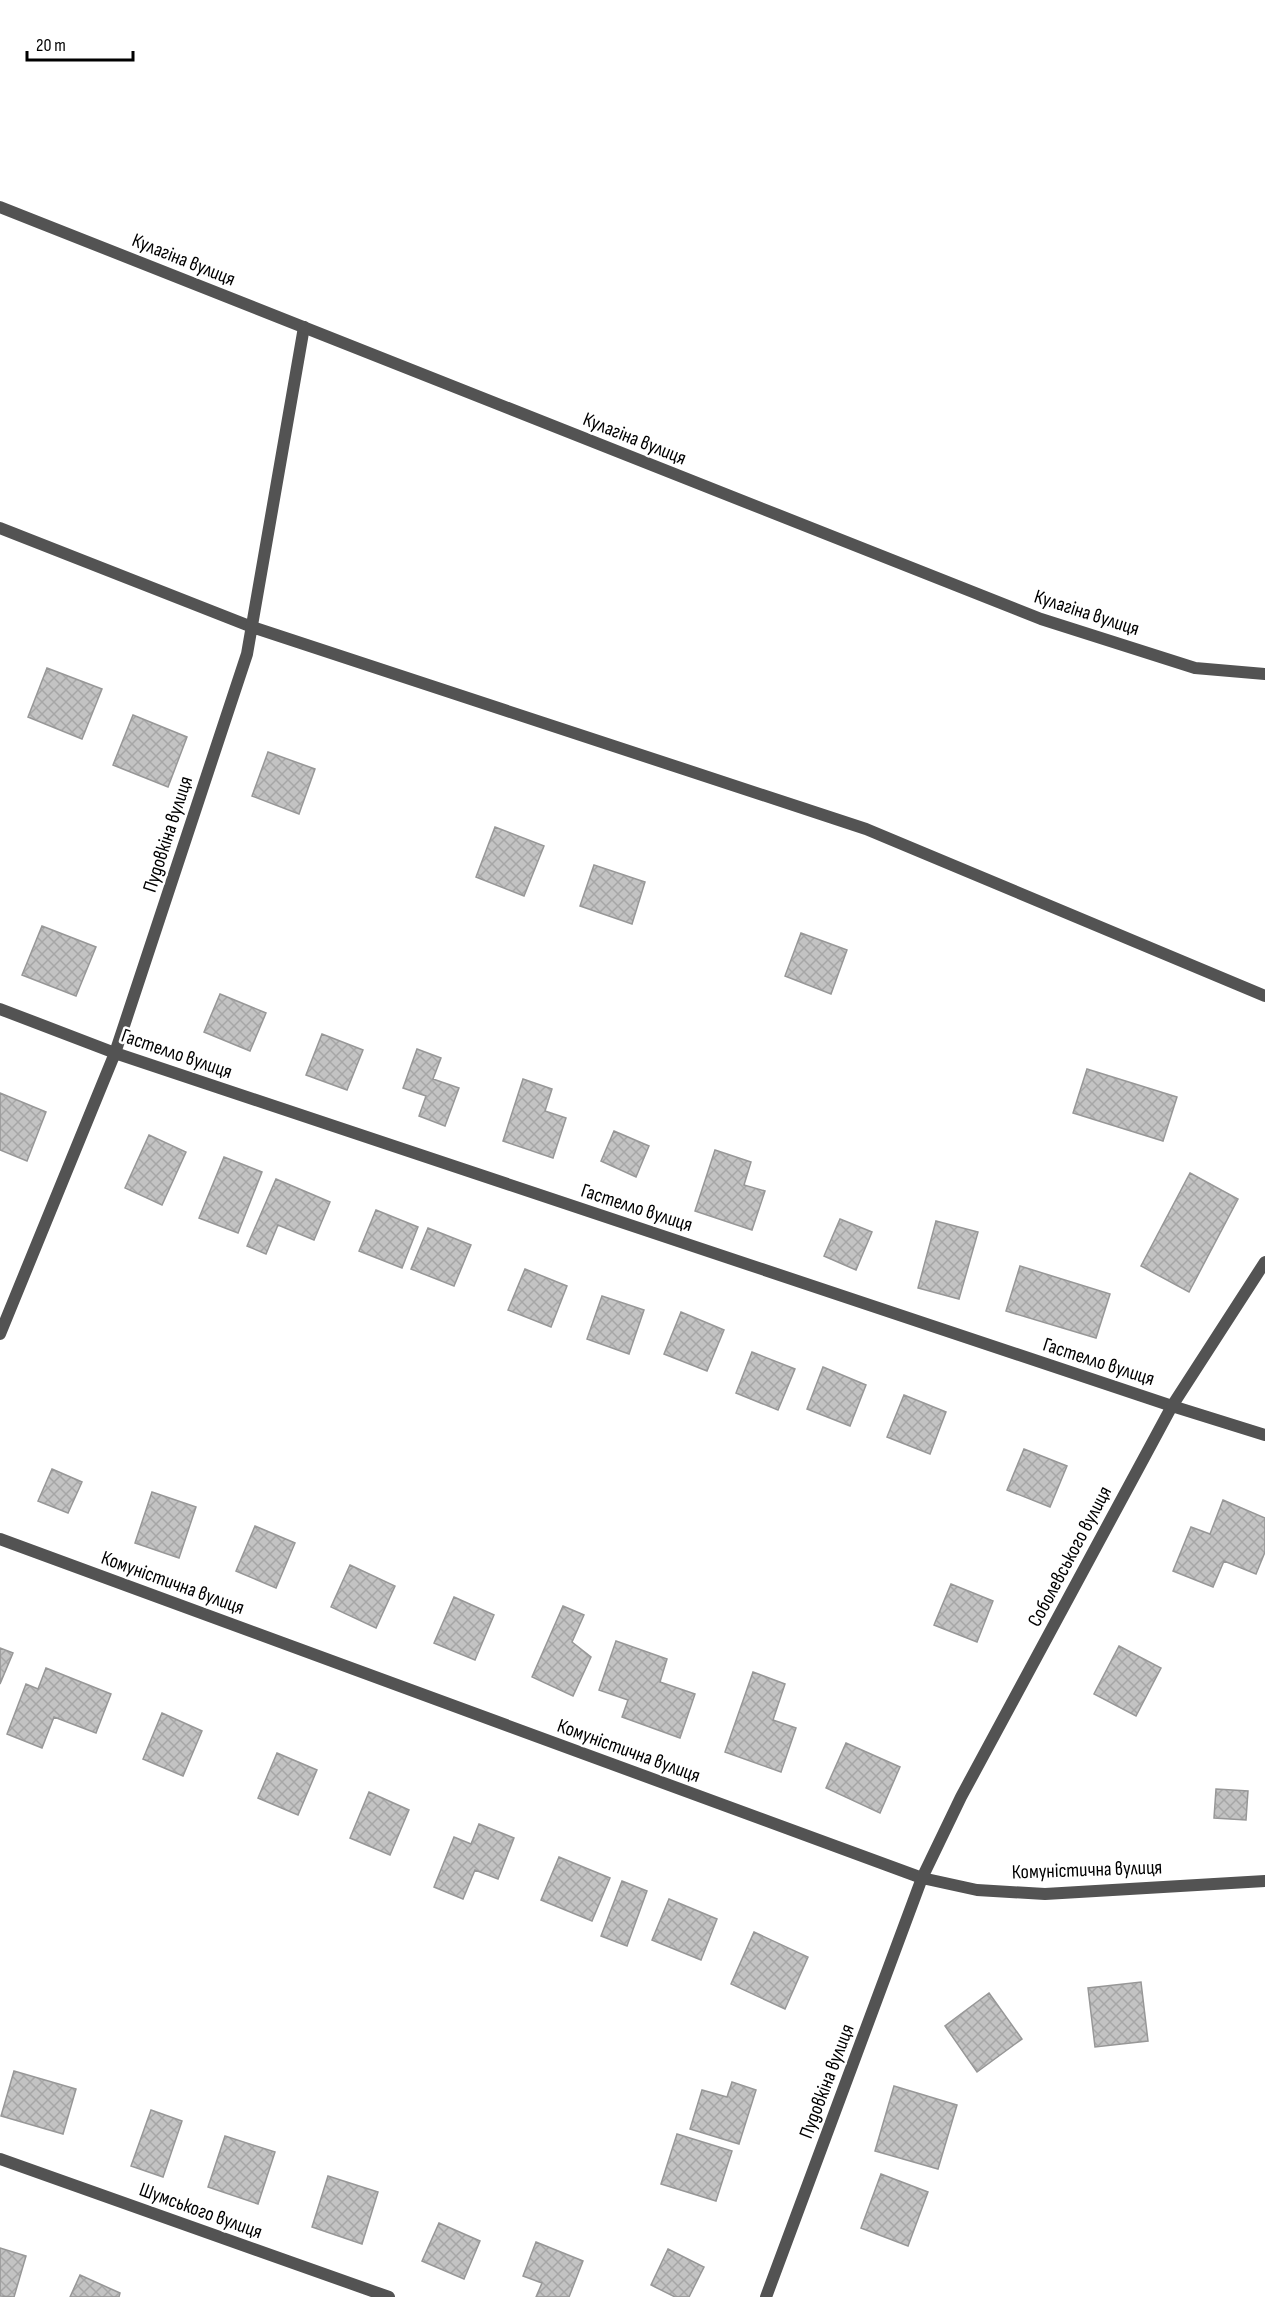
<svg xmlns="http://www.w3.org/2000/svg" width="1265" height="2297" viewBox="0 0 1265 2297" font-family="'Sofia Sans Condensed',sans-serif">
<defs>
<pattern id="building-cross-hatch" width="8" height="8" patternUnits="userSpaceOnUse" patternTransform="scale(1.5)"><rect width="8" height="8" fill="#c3c3c3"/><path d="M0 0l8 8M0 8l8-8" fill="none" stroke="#a6a6a6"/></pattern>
</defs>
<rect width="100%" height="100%" fill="#fff"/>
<path fill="url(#building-cross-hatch)" stroke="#979797" stroke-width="1.5" d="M47 668 102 689 82 739 28 717Z
M133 715 187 737 168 787 113 765Z
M268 752 315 769 299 814 252 796Z
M495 827 544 846 524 896 476 877Z
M594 865 645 882 632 924 580 906Z
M42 926 96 947 76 996 22 975Z
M801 933 847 950 831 994 785 976Z
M220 994 266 1013 250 1051 204 1032Z
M322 1034 363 1050 347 1090 306 1075Z
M417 1049 441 1058 433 1079 459 1088 445 1126 419 1116 426 1096 403 1088Z
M1087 1069 1177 1097 1163 1141 1073 1113Z
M523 1079 552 1089 545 1111 566 1118 553 1158 503 1141Z
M0 1093 46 1112 27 1161 0 1150Z
M614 1131 649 1146 636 1177 601 1161Z
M149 1135 186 1152 162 1205 125 1188Z
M715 1150 751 1162 744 1185 765 1191 752 1230 695 1211Z
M224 1157 262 1172 238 1233 199 1218Z
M1190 1173 1238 1199 1189 1292 1141 1266Z
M276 1179 330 1202 314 1240 278 1225 266 1254 247 1246Z
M376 1210 418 1227 402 1268 359 1251Z
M840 1219 872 1232 856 1270 824 1256Z
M936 1221 978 1232 959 1299 918 1288Z
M428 1228 471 1245 454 1286 411 1269Z
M1020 1266 1110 1294 1096 1338 1006 1311Z
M525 1269 567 1286 551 1327 508 1310Z
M602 1296 644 1310 629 1354 587 1339Z
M681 1312 724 1330 707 1371 664 1354Z
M752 1352 795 1369 778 1410 736 1393Z
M823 1367 866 1385 850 1426 807 1409Z
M904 1395 946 1412 930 1454 887 1437Z
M1024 1449 1067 1466 1050 1507 1007 1490Z
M52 1469 82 1482 68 1513 38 1501Z
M152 1492 196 1507 179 1558 135 1543Z
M1223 1500 1265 1518V1552L1256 1574 1224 1561 1213 1587 1173 1571 1191 1527 1210 1534Z
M255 1526 295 1543 276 1588 236 1571Z
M350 1565 395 1586 376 1628 331 1607Z
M951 1584 993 1601 977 1642 934 1625Z
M454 1597 494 1615 475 1660 434 1643Z
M563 1606 584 1615 572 1642 591 1657 573 1696 532 1677Z
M616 1641 667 1659 660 1682 695 1694 680 1738 622 1717 628 1700 599 1690Z
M1119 1646 1161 1668 1136 1716 1094 1694Z
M0 1648 13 1653 0 1684Z
M46 1668 111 1694 96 1733 54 1717 42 1748 7 1734 26 1684 38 1689Z
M753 1672 785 1684 773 1720 796 1728 781 1772 725 1752Z
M162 1713 202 1731 183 1776 143 1759Z
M846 1743 900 1767 880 1813 826 1788Z
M277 1753 317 1770 298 1815 258 1798Z
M1216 1789 1248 1791 1246 1820 1214 1818Z
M369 1792 409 1810 390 1855 350 1838Z
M479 1824 514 1838 498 1879 475 1870 463 1899 434 1887 454 1837 471 1844Z
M559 1857 610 1878 592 1921 541 1900Z
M622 1881 647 1891 627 1946 601 1936Z
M669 1899 717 1919 701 1960 652 1940Z
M754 1932 808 1957 785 2009 731 1984Z
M1141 1982 1148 2041 1095 2047 1088 1988Z
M989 1993 1022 2039 977 2072 945 2026Z
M14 2071 76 2089 63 2134 1 2116Z
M732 2082 756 2090 739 2144 690 2129 702 2090 727 2097Z
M894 2086 957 2105 938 2169 875 2151Z
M151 2110 182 2121 163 2177 131 2166Z
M677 2134 732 2151 716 2201 661 2184Z
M225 2136 275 2152 258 2204 208 2187Z
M881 2174 928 2192 908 2246 861 2228Z
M328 2176 378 2192 362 2244 312 2227Z
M439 2223 480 2241 464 2279 422 2261Z
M536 2242 583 2261 569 2297H536L542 2283 523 2276Z
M0 2248 26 2256 14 2297 0 2296Z
M668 2249 704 2267 689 2297H675L651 2285Z
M80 2275 120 2293 119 2297H70Z"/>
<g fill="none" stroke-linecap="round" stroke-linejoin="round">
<path stroke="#535353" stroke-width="12" d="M0 528 252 627"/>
<path stroke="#535353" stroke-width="12" d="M252 627 866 829 1265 996
M0 1009 115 1053 1172 1406 961 1797 922 1878 766 2297
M0 1334 115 1053 247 654 304 327
M0 1539 922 1878 977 1890 1045 1894 1265 1881
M0 2159 389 2297"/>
<path stroke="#535353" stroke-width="12" d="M0 207 1041 619 1195 668 1265 674
M1265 1262 1172 1406 1265 1435"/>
</g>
<g text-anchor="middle" stroke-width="5" stroke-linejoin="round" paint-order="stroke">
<g font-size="20" fill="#000" stroke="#fff">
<text transform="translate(184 259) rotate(22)" y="7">Кулагіна вулиця</text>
<text transform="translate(635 438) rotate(22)" y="7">Кулагіна вулиця</text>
<text transform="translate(1087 612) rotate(18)" y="7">Кулагіна вулиця</text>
<text transform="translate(167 834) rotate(-72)" y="7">Пудовкіна вулиця</text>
<text transform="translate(177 1053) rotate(19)" y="7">Гастелло вулиця</text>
<text transform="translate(637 1207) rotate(18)" y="7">Гастелло вулиця</text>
<text transform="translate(1099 1361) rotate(18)" y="7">Гастелло вулиця</text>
<text transform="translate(1069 1556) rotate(-62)" y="7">Соболевського вулиця</text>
<text transform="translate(173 1582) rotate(20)" y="7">Комуністична вулиця</text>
<text transform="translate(629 1750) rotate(20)" y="7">Комуністична вулиця</text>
<text transform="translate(1087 1869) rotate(-2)" y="7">Комуністична вулиця</text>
<text transform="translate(826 2081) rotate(-69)" y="7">Пудовкіна вулиця</text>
<text transform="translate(201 2210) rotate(20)" y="7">Шумського вулиця</text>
</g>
</g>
<path d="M27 51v9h106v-9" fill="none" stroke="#000000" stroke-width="3"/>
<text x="36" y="51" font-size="18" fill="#000000" stroke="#ffffff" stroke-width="4.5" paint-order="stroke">20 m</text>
</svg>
